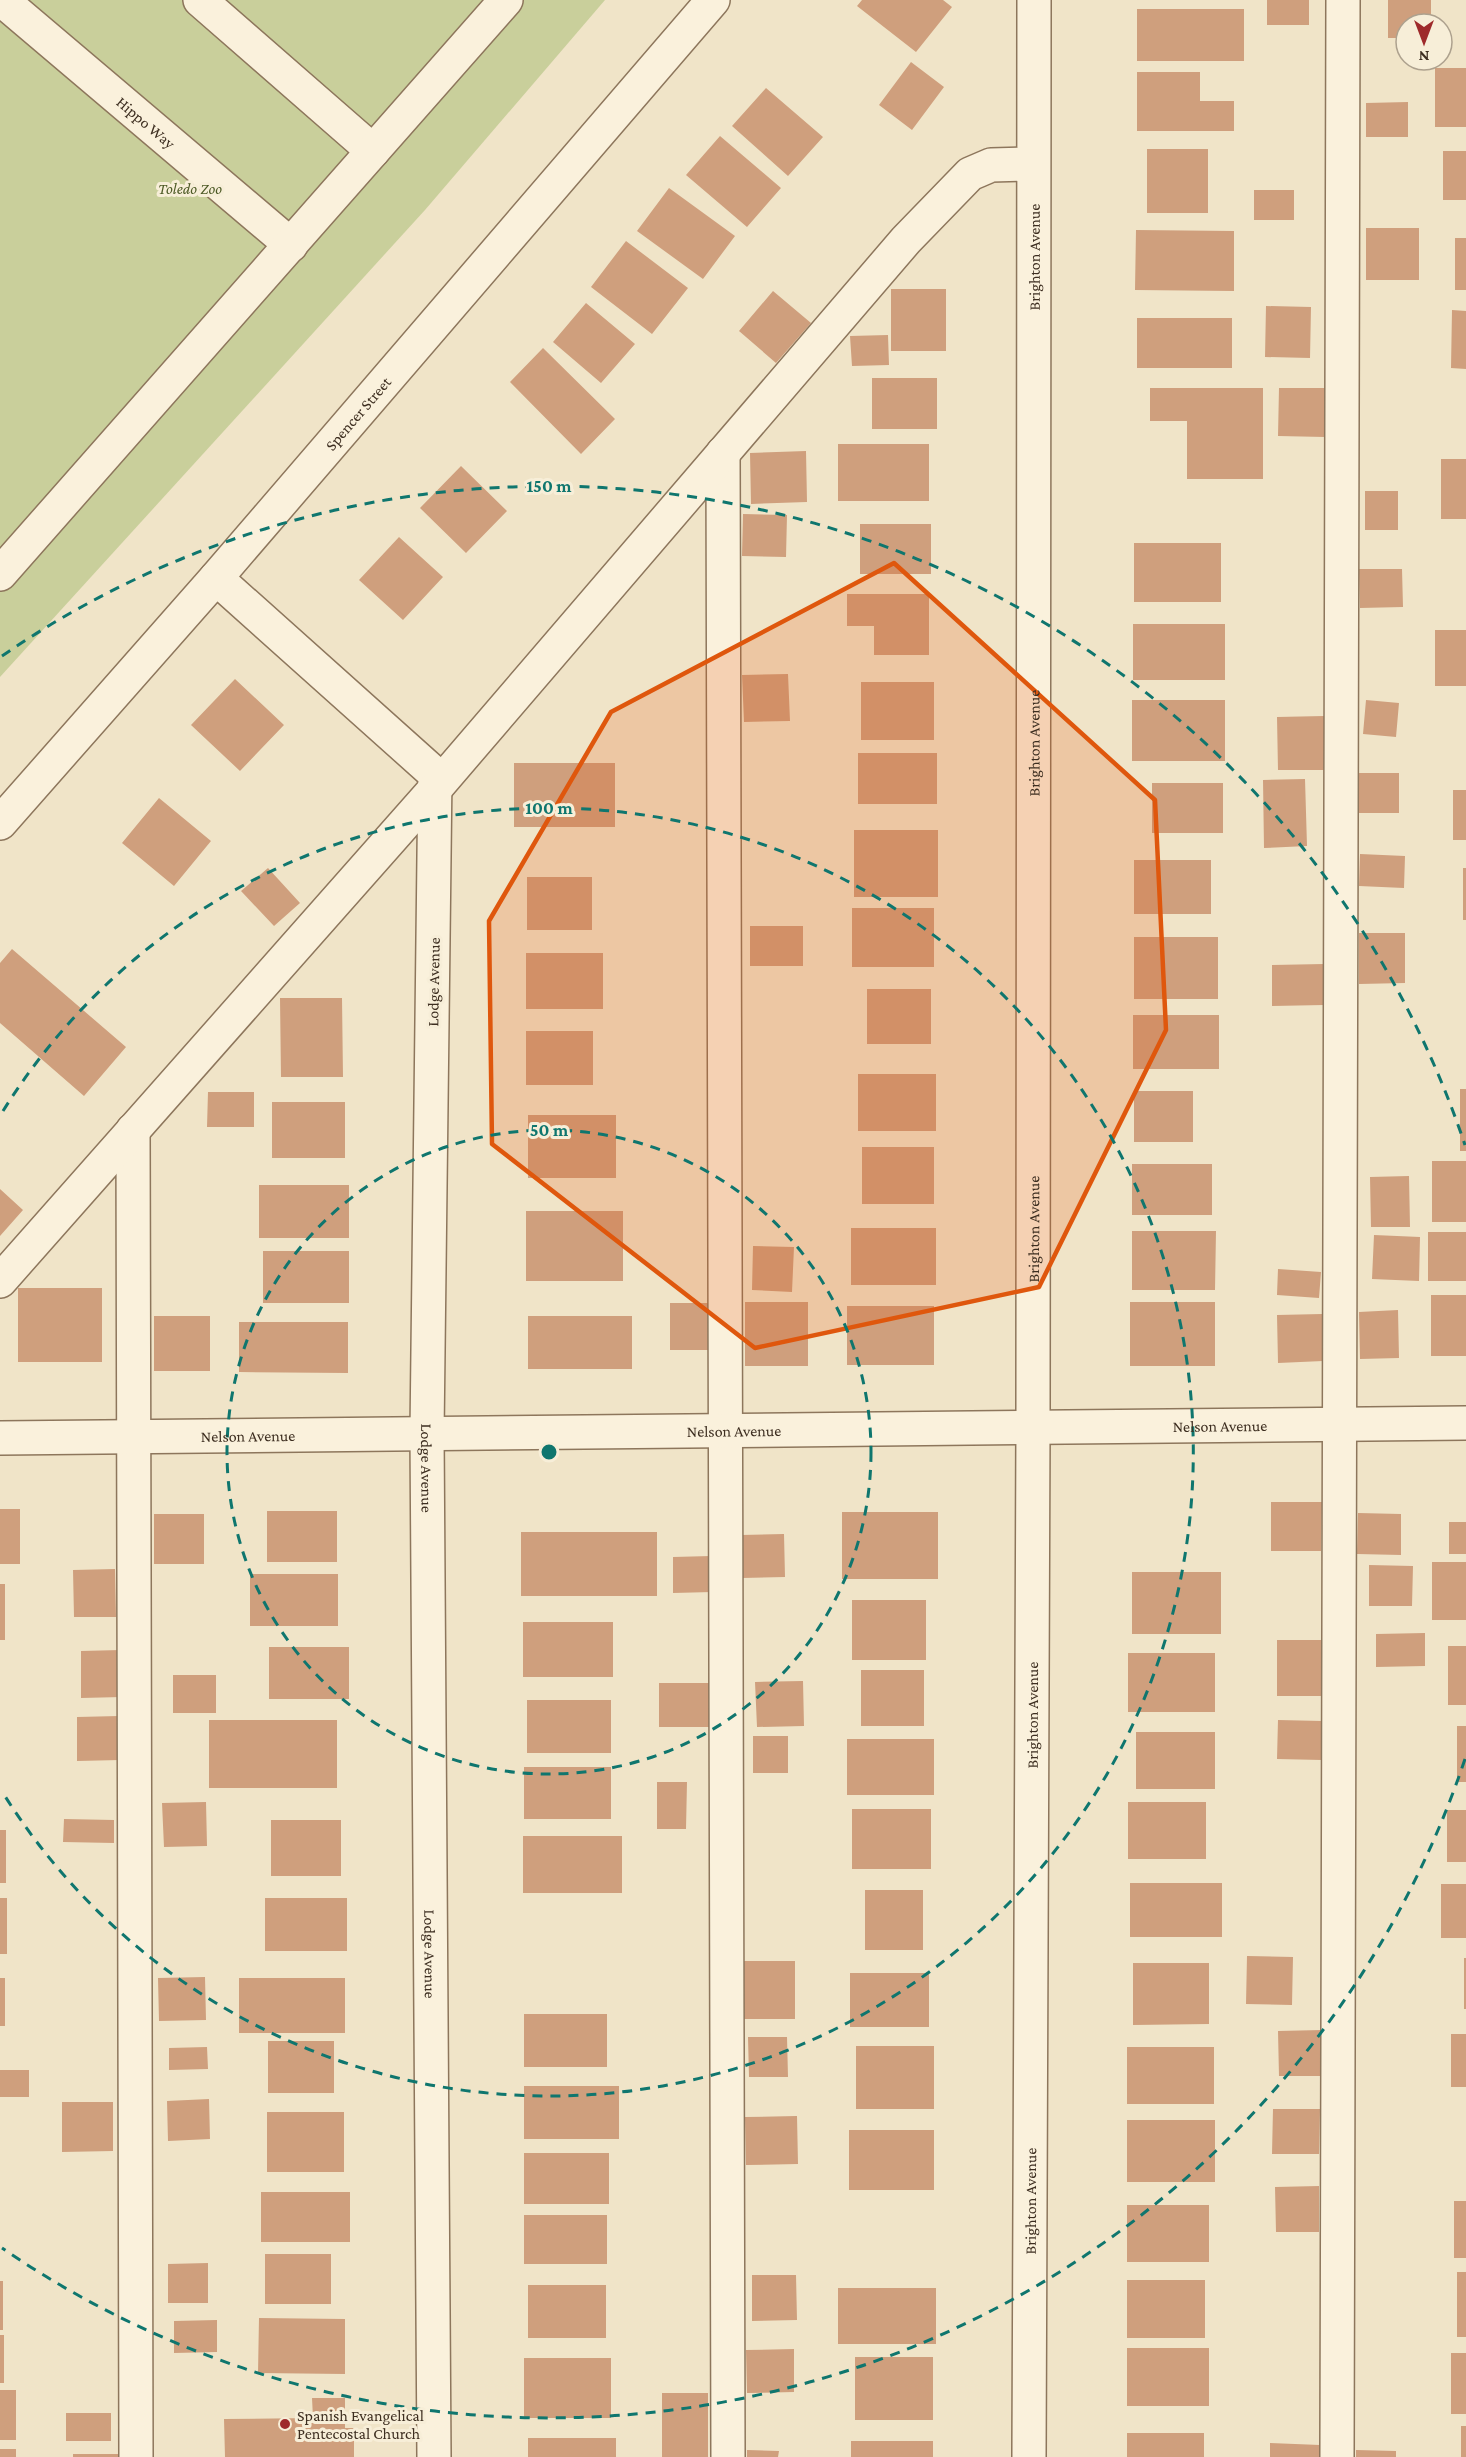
<svg xmlns="http://www.w3.org/2000/svg" width="1466" height="2457" viewBox="0 0 1466 2457" font-family="'Crimson Pro',serif">
<rect width="100%" height="100%" fill="#f0e4c8"/>
<path fill="#c9cf9b" d="M0 0H605L425 210 0 677Z"/>
<path fill="#cf9f7d" d="M862 0H943L952 7 916 52 857 6Z
M1267 0H1309V25H1267Z
M1388 0H1431V24H1406V38H1388Z
M1137 9H1244V61H1137Z
M911 62 944 87 912 130 879 105Z
M1435 68H1466V127H1435Z
M1137 72H1200V101H1234V131H1137Z
M766 88 823 137 788 176 732 126Z
M1408 102V137H1366V103Z
M720 136 781 188 747 227 686 175Z
M1147 149H1208V213H1147Z
M1443 151H1466V200H1443Z
M669 188 735 236 703 279 637 231Z
M1254 190H1294V220H1254Z
M1366 228H1419V280H1366Z
M1136 230 1234 231V291L1135 290Z
M1455 238H1466V290H1455Z
M626 241 688 288 652 334 591 287Z
M891 289H946V351H891Z
M773 291 811 323 776 363 739 331Z
M586 303 635 344 601 383 553 342Z
M1266 306 1311 307 1310 358 1265 357Z
M1452 310 1466 311V369L1451 368Z
M1137 318H1232V368H1137Z
M888 335 889 365 852 366 850 336Z
M543 348 615 419 581 454 510 382Z
M872 378H937V429H872Z
M1150 388H1263V479H1187V421H1150Z
M1279 388H1325V437L1278 436Z
M838 444H929V501H838Z
M806 451 807 502 751 504 750 453Z
M1441 459H1466V519H1441Z
M461 466 507 511 466 553 420 508Z
M1365 491H1398V530H1365Z
M743 514 787 515 786 557 742 556Z
M860 524H931V574H860Z
M399 537 443 577 403 620 359 580Z
M1134 543H1221V602H1134Z
M1359 569H1402L1403 607 1360 608Z
M847 594H929V655H874V626H847Z
M1133 624H1225V680H1133Z
M1435 630H1466V686H1435Z
M788 674 790 721 744 722 742 675Z
M235 679 284 725 240 771 191 725Z
M861 682H934V740H861Z
M1132 700H1225V761H1132Z
M1366 700 1399 703 1396 737 1363 734Z
M1324 716 1325 770H1278L1277 717Z
M858 753H937V804H858Z
M514 763H615V827H514Z
M1358 773H1399V813H1357Z
M1305 779 1307 846 1264 848 1263 780Z
M1152 783H1223V833H1152Z
M1453 790H1466V840H1453Z
M159 798 211 841 174 886 122 843Z
M854 830H938V897H854Z
M1360 854 1405 856 1404 888 1359 886Z
M1134 860H1211V914H1134Z
M268 868 300 903 274 926 241 891Z
M1463 868H1466V920H1463Z
M527 877H592V930H527Z
M852 908H934V967H852Z
M750 926H803V966H750Z
M1359 933H1405V983L1359 984Z
M1134 937H1218V999H1134Z
M12 949 126 1047 84 1096 0 1023V963Z
M526 953H603V1009H526Z
M1324 964V1005L1272 1006V965Z
M867 989H931V1044H867Z
M280 998H342L343 1077H281Z
M1133 1015H1219V1069H1133Z
M526 1031H593V1085H526Z
M858 1074H936V1131H858Z
M1460 1089H1466V1151H1460Z
M1134 1091H1193V1142H1134Z
M208 1092H254V1127H207Z
M272 1102H345V1158H272Z
M528 1115H616V1178H528Z
M862 1147H934V1204H862Z
M1432 1161H1466V1222H1432Z
M1132 1164H1212V1215H1132Z
M1409 1176 1410 1227H1371L1370 1177Z
M259 1185H349V1238H259Z
M0 1189 23 1210 0 1236Z
M526 1211H623V1281H526Z
M851 1228H936V1285H851Z
M1132 1231H1216L1215 1290H1132Z
M1428 1232H1466V1281H1428Z
M1374 1235 1420 1237 1419 1281 1372 1279Z
M753 1246 794 1247 792 1292 752 1290Z
M263 1251H349V1303H263Z
M1278 1269 1321 1272 1319 1298 1277 1295Z
M18 1288H102V1362H18Z
M1431 1295H1466V1356H1431Z
M745 1302H808V1366H745Z
M1130 1302H1215V1366H1130Z
M670 1303H710V1350H670Z
M847 1306H934V1365H847Z
M1398 1310 1399 1358 1360 1359 1359 1312Z
M1322 1314 1323 1361 1278 1363 1277 1315Z
M154 1316H210V1371H154Z
M528 1316H632V1369H528Z
M239 1322H348V1373L239 1372Z
M1271 1502H1322L1321 1551H1271Z
M0 1509H20V1564H0Z
M267 1511H337V1562H267Z
M842 1512H938V1579H842Z
M1358 1513 1401 1514V1555L1357 1554Z
M154 1514H204V1564H154Z
M1449 1522H1466V1554H1449Z
M521 1532H657V1596H521Z
M784 1534 785 1577 742 1578 741 1535Z
M711 1556 712 1592 673 1593V1557Z
M1432 1562H1466V1620H1432Z
M1369 1565 1413 1566 1412 1606H1369Z
M115 1569 116 1617H74L73 1570Z
M1132 1572H1221V1634H1132Z
M250 1574H338V1626H250Z
M0 1584H5V1640H0Z
M852 1600H926V1660H852Z
M523 1622H613V1677H523Z
M1425 1633V1666L1376 1667V1634Z
M1277 1640H1323V1696H1277Z
M1448 1646H1466V1705H1448Z
M269 1647H349V1699H269Z
M121 1650 122 1697 81 1698V1651Z
M1128 1653H1215V1712H1128Z
M861 1670H924V1726H861Z
M173 1675H216V1713H173Z
M803 1681 804 1726 757 1727 755 1682Z
M659 1683H714V1727H659Z
M527 1700H611V1753H527Z
M119 1716 120 1760 77 1761V1717Z
M209 1720H337V1788H209Z
M1278 1720 1322 1721V1760L1277 1759Z
M1457 1726H1466V1782H1457Z
M1136 1732H1215V1789H1136Z
M753 1736H788V1773H753Z
M847 1739H934V1795H847Z
M524 1767H611V1819H524Z
M657 1782H687L686 1829H657Z
M206 1802 207 1846 164 1847 162 1803Z
M1128 1802H1206V1859H1128Z
M852 1809H931V1869H852Z
M1447 1810H1466V1862H1447Z
M64 1819 114 1820V1843L63 1842Z
M271 1820H341V1876H271Z
M0 1830H6V1883H0Z
M523 1836H622V1893H523Z
M1130 1883H1222V1937H1130Z
M1441 1884H1466V1938H1441Z
M865 1890H923V1950H865Z
M0 1898H7V1954H0Z
M265 1898H347V1951H265Z
M1247 1956 1293 1957 1292 2005 1246 2004Z
M1464 1958H1466V2009H1464Z
M742 1961H795V2019H742Z
M1133 1963H1209V2024L1133 2025Z
M850 1973H929V2027H850Z
M205 1977 206 2020 159 2021 158 1978Z
M0 1978H5V2026H0Z
M239 1978H345V2033H239Z
M524 2014H607V2067H524Z
M1322 2030V2076H1279L1278 2031Z
M1451 2034H1466V2087H1451Z
M748 2037H787L788 2077H749Z
M268 2041H334V2093H268Z
M856 2046H934V2109H856Z
M207 2047 208 2069 169 2070V2048Z
M1127 2047H1214V2104H1127Z
M0 2070H29V2097H0Z
M524 2086H619V2139H524Z
M209 2099 210 2139 168 2141 167 2101Z
M62 2102H113V2151L62 2152Z
M1273 2109H1320L1319 2154H1272Z
M267 2112H344V2172H267Z
M797 2116 798 2164 746 2165 745 2117Z
M1127 2120H1215V2182H1127Z
M849 2130H934V2190H849Z
M524 2153H609V2204H524Z
M1319 2186V2232H1276L1275 2187Z
M261 2192H350V2242H261Z
M1454 2201H1466V2258H1454Z
M1127 2205H1209V2262H1127Z
M524 2215H607V2264H524Z
M265 2254H331V2304H265Z
M208 2263V2303H168V2264Z
M1457 2272H1466V2337H1457Z
M752 2275H796L797 2320 752 2321Z
M1127 2280H1205V2338H1127Z
M0 2281H3V2330H0Z
M528 2285H606V2338H528Z
M838 2288H936V2344H838Z
M259 2318 345 2319V2374L258 2373Z
M217 2320V2352L174 2353V2321Z
M0 2335H4V2383H0Z
M1127 2348H1209V2406H1127Z
M794 2349V2392L747 2393 746 2350Z
M1451 2353H1466V2414H1451Z
M855 2357H933V2420H855Z
M524 2358H611V2418H524Z
M0 2390H16V2440H0Z
M662 2393H708V2457H662Z
M312 2398H345V2428H354V2457H225L224 2419 313 2418Z
M66 2413H111V2441H66Z
M1461 2426H1466V2457H1461Z
M1127 2433H1204V2457H1127Z
M528 2438H616V2457H528Z
M851 2441H933V2457H851Z
M1270 2443 1320 2445V2457H1270Z
M0 2449H16V2457H0Z
M747 2450 779 2451 778 2457H747Z
M1356 2450 1396 2451V2457H1356Z
M73 2454H124V2457H73Z"/>
<g fill="none" stroke-linecap="round" stroke-linejoin="round">
<g stroke="#8d765c" stroke-width="36">
<g id="minor">
<path id="s1" d="M2 0 291 245"/>
<path d="M200 0 373 151"/>
<path d="M723 453 728 2457"/>
<path d="M0 574 506 0"/>
<path id="s2" d="M216 578 435 774 427 1433 434 2457"/>
<path id="s3" d="M0 823 216 578 713 0"/>
<path d="M133 1130 136 2457"/>
<path d="M0 1281 435 789 906 240 970 174 991 165 1033 164"/>
<path id="s4" d="M0 1438 1466 1423"/>
<path id="s5" d="M1029 2457 1033 1427 1034 0"/>
<path d="M1337 2457 1343 0"/>
</g>
</g>
<use href="#minor" stroke="#faf1dc" stroke-width="33"/>
</g>
<path fill="#df570d" fill-opacity="0.2" stroke="#df570d" stroke-width="4.5" stroke-linejoin="round" d="M894 563 1155 800 1166 1030 1039 1287 755 1348 492 1144 489 921 611 712Z"/>
<g fill="none" stroke="#0f766e" stroke-width="3" stroke-dasharray="10 8">
<circle cx="549" cy="1452" r="322"/>
<path d="M3 1111A644 644 0 1 1 3 1793"/>
<path d="M1465 1759A966 966 0 0 1 2 2248M2 656A966 966 0 0 1 1465 1145"/>
</g>
<circle fill="#9e2a2b" stroke="#f7eed8" stroke-width="2" cx="285" cy="2424" r="6"/>
<g text-anchor="middle" stroke-width="6" stroke-linejoin="round" paint-order="stroke">
<g font-size="16" fill="#3d2e20" stroke="#f7eed8">
<text dy="6" stroke="none"><textPath href="#s1" startOffset="189">Hippo Way</textPath></text>
<text dy="6" stroke="none"><textPath href="#s5" startOffset="2200">Brighton Avenue</textPath></text>
<text dy="6" stroke="none"><textPath href="#s3" startOffset="544">Spencer Street</textPath></text>
<text dy="6" stroke="none"><textPath href="#s5" startOffset="1714">Brighton Avenue</textPath></text>
<text transform="translate(433 982) rotate(-89)" y="6">Lodge Avenue</text>
<text dy="6" stroke="none"><textPath href="#s5" startOffset="1228">Brighton Avenue</textPath></text>
<text dy="6" stroke="none"><textPath href="#s4" startOffset="1220">Nelson Avenue</textPath></text>
<text dy="6" stroke="none"><textPath href="#s4" startOffset="734">Nelson Avenue</textPath></text>
<text dy="6" stroke="none"><textPath href="#s4" startOffset="248">Nelson Avenue</textPath></text>
<text dy="6" stroke="none"><textPath href="#s2" startOffset="988">Lodge Avenue</textPath></text>
<text dy="6" stroke="none"><textPath href="#s5" startOffset="742">Brighton Avenue</textPath></text>
<text dy="6" stroke="none"><textPath href="#s2" startOffset="1474">Lodge Avenue</textPath></text>
<text dy="6" stroke="none"><textPath href="#s5" startOffset="256">Brighton Avenue</textPath></text>
</g>
<g font-size="16" font-style="italic" fill="#4d5a26" stroke="#f7eed8">
<text x="190" y="194">Toledo Zoo</text>
</g>
<g font-size="16" fill="#3d2e20" stroke="#f7eed8" text-anchor="start">
<text x="297" y="2421">Spanish Evangelical<tspan x="297" dy="18">Pentecostal Church</tspan></text>
</g>
</g>
<circle cx="549" cy="1452" r="9" fill="#0f766e" stroke="#f7eed8" stroke-width="3"/>
<g font-size="18" text-anchor="middle" font-weight="bold" fill="#0f766e" stroke="#f7eed8" stroke-width="6" stroke-linejoin="round" paint-order="stroke">
<text x="549" y="492">150 m</text>
<text x="549" y="814">100 m</text>
<text x="549" y="1136">50 m</text>
</g>
<g transform="translate(1424 42) rotate(180)"><circle r="28" fill="#f7eed8" stroke="#ada18e" stroke-width="1.5"/>
<path d="M0-4.5L10 22L0 15L-10 22Z" fill="#9e2a2b"/>
<text y="-9" font-size="16" font-weight="bold" text-anchor="middle" fill="#3d2e20">N</text>
</g>
</svg>
